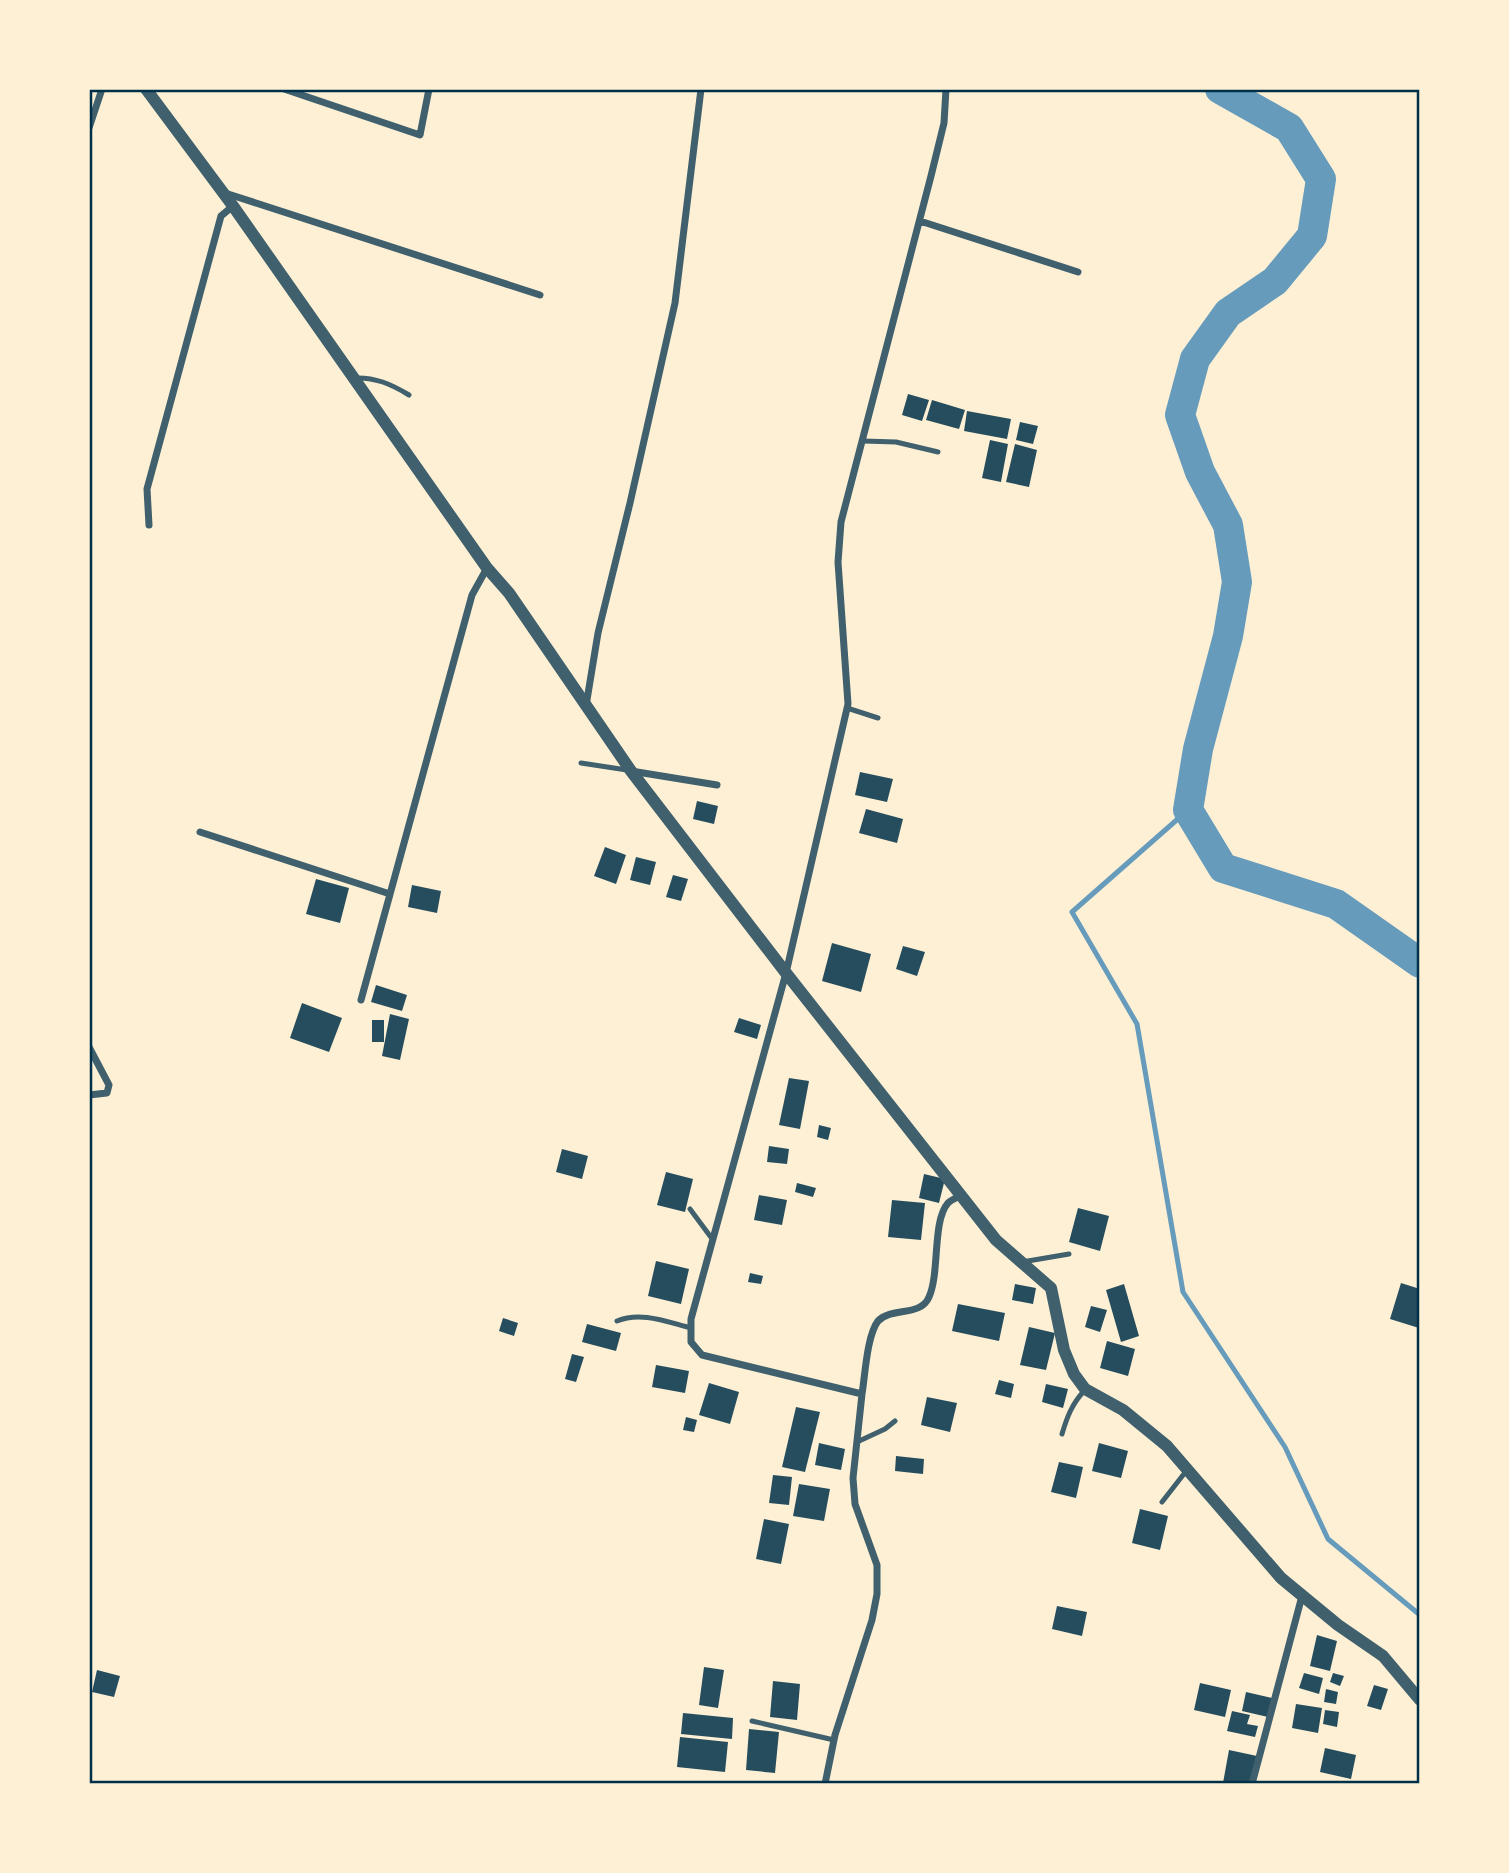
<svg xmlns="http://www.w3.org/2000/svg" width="1509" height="1873" viewBox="0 0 1509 1873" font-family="'Crimson Pro',serif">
<rect width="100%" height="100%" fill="#fdf0d5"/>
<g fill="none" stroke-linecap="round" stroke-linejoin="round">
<path stroke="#669bbc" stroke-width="5" d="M1188 810 1072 912 1137 1024 1183 1292 1285 1447 1328 1539 1420 1615"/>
<path stroke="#669bbc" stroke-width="30" d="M1220 89 1289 128 1321 179 1312 236 1275 281 1228 313 1195 359 1180 415 1200 472 1228 525 1237 582 1228 636 1198 749 1188 810 1223 868 1336 904 1420 963"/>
</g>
<path fill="#264d5e" d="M908 394 929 400 922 421 902 415Z
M932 400 965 410 959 429 926 420Z
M967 411 1011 419 1007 439 964 431Z
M1020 422 1038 426 1033 444 1016 440Z
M990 440 1008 444 1001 482 982 478Z
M1015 444 1037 450 1029 487 1006 482Z
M860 772 893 779 887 802 855 795Z
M697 801 718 806 714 824 693 819Z
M866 809 903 819 897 843 859 833Z
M605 847 626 855 616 884 594 876Z
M636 857 656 862 650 885 630 880Z
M673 875 688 879 681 901 666 897Z
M316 879 349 888 340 923 306 914Z
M412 885 441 891 437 913 408 907Z
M832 943 871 954 861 992 822 981Z
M903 946 925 952 917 976 896 969Z
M376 985 407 995 402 1011 371 1002Z
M302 1003 342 1018 329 1052 290 1038Z
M390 1014 409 1019 400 1060 382 1056Z
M739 1018 761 1025 757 1039 734 1032Z
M372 1020H384V1042H372Z
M789 1078 809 1081 800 1129 779 1125Z
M819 1125 831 1128 828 1140 817 1137Z
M769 1146 789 1149 787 1164 767 1162Z
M562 1149 588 1156 582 1179 556 1172Z
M666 1172 693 1179 685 1212 657 1205Z
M924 1174 945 1179 939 1203 919 1198Z
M797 1183 816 1188 813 1197 795 1192Z
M759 1195 787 1200 782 1225 754 1220Z
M892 1200 925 1203 921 1240 888 1237Z
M1078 1208 1109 1216 1100 1251 1069 1242Z
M656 1261 689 1269 681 1304 648 1296Z
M750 1273 763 1276 761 1284 748 1282Z
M1401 1283 1420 1289 1419 1328 1390 1319Z
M1015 1284 1036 1288 1033 1304 1012 1300Z
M1124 1284 1139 1336 1121 1342 1106 1290Z
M958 1304 1005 1313 999 1341 952 1331Z
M1091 1306 1107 1310 1100 1332 1085 1327Z
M503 1318 518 1323 514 1336 499 1331Z
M587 1324 621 1333 616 1351 582 1342Z
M1029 1327 1055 1333 1046 1370 1020 1365Z
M1107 1341 1135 1349 1128 1376 1100 1368Z
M572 1354 584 1357 576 1382 565 1379Z
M656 1365 689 1371 685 1393 652 1387Z
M999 1380 1014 1384 1011 1398 995 1394Z
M709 1383 739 1392 730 1424 699 1415Z
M1046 1384 1068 1389 1063 1408 1042 1402Z
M927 1397 957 1403 950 1432 921 1425Z
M796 1407 820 1412 805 1472 782 1467Z
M686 1417 697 1420 694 1432 683 1430Z
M819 1443 845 1449 841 1470 815 1465Z
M1099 1443 1128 1451 1121 1478 1092 1471Z
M896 1456 924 1459 923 1474 895 1471Z
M1059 1462 1083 1467 1076 1498 1051 1492Z
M773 1475 792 1477 789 1505 769 1503Z
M799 1484 830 1489 824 1521 793 1516Z
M1140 1509 1168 1516 1160 1550 1132 1543Z
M764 1519 789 1524 781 1564 756 1559Z
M1057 1606 1087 1612 1082 1636 1052 1629Z
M1317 1635 1337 1641 1330 1671 1310 1666Z
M704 1667 724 1670 718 1708 699 1705Z
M97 1670 120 1676 114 1697 92 1692Z
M1304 1673 1323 1678 1319 1694 1299 1688Z
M1333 1673 1344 1676 1340 1686 1330 1682Z
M773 1681 800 1684 797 1720 770 1717Z
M1200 1683 1231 1690 1225 1717 1194 1710Z
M1374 1685 1388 1689 1381 1710 1367 1706Z
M1326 1689 1338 1692 1336 1704 1324 1702Z
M1246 1692 1272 1698 1268 1717 1242 1711Z
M1296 1704 1322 1708 1318 1733 1292 1728Z
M1325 1710 1339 1712 1337 1727 1323 1724Z
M1232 1711 1250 1715 1247 1724 1258 1726 1255 1737 1227 1731Z
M683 1713 733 1718 732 1739 681 1734Z
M749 1729 779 1732 775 1773 746 1770Z
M680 1737 728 1742 725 1772 677 1767Z
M1325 1748 1356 1755 1351 1779 1320 1772Z
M1229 1750 1257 1756 1251 1784 1223 1783Z"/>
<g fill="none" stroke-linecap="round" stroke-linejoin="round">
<path stroke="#3f606c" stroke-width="5" d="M354 378C375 377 391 384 409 395
M863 441 896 442 938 452
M847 708 878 718
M581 763 627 770
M690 1209 713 1240
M1022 1262 1069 1254
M617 1321C641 1311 667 1322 691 1328
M1062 1434C1067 1417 1072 1404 1084 1391
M857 1442 885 1429 895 1421
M1162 1502 1187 1470
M752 1721 834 1740"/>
<path stroke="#3f606c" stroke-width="7" d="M284 89 420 135 429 89
M89 128 102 89
M225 193 540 295
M920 221 1078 272
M149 525 147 489 221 216 233 206
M586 706 598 633 630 503 675 303 701 89
M631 771 717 785
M200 832 390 894
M361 1000 472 595 487 568
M89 1047 109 1085 107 1093 89 1095
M862 1394C865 1376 867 1335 878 1321 891 1307 921 1317 929 1297 940 1273 932 1221 948 1203 951 1200 958 1197 962 1195
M825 1784 835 1735 872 1620 877 1594V1565L855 1504 853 1478 862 1394 702 1355 691 1342V1319L786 973 848 704 838 562 841 522 931 176 944 123 946 89
M1252 1784 1302 1596"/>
<path stroke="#3f606c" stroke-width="12" d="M146 89 233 206 487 568 509 593 631 771 786 973 996 1240 1051 1288 1064 1350 1074 1374 1085 1389 1123 1410 1167 1446 1281 1578 1338 1625 1383 1656 1420 1700"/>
</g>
<rect width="1509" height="1873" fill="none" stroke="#fdf0d5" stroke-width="182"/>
<rect x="91" y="91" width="1327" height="1691" fill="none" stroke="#003049" stroke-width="2.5"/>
</svg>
